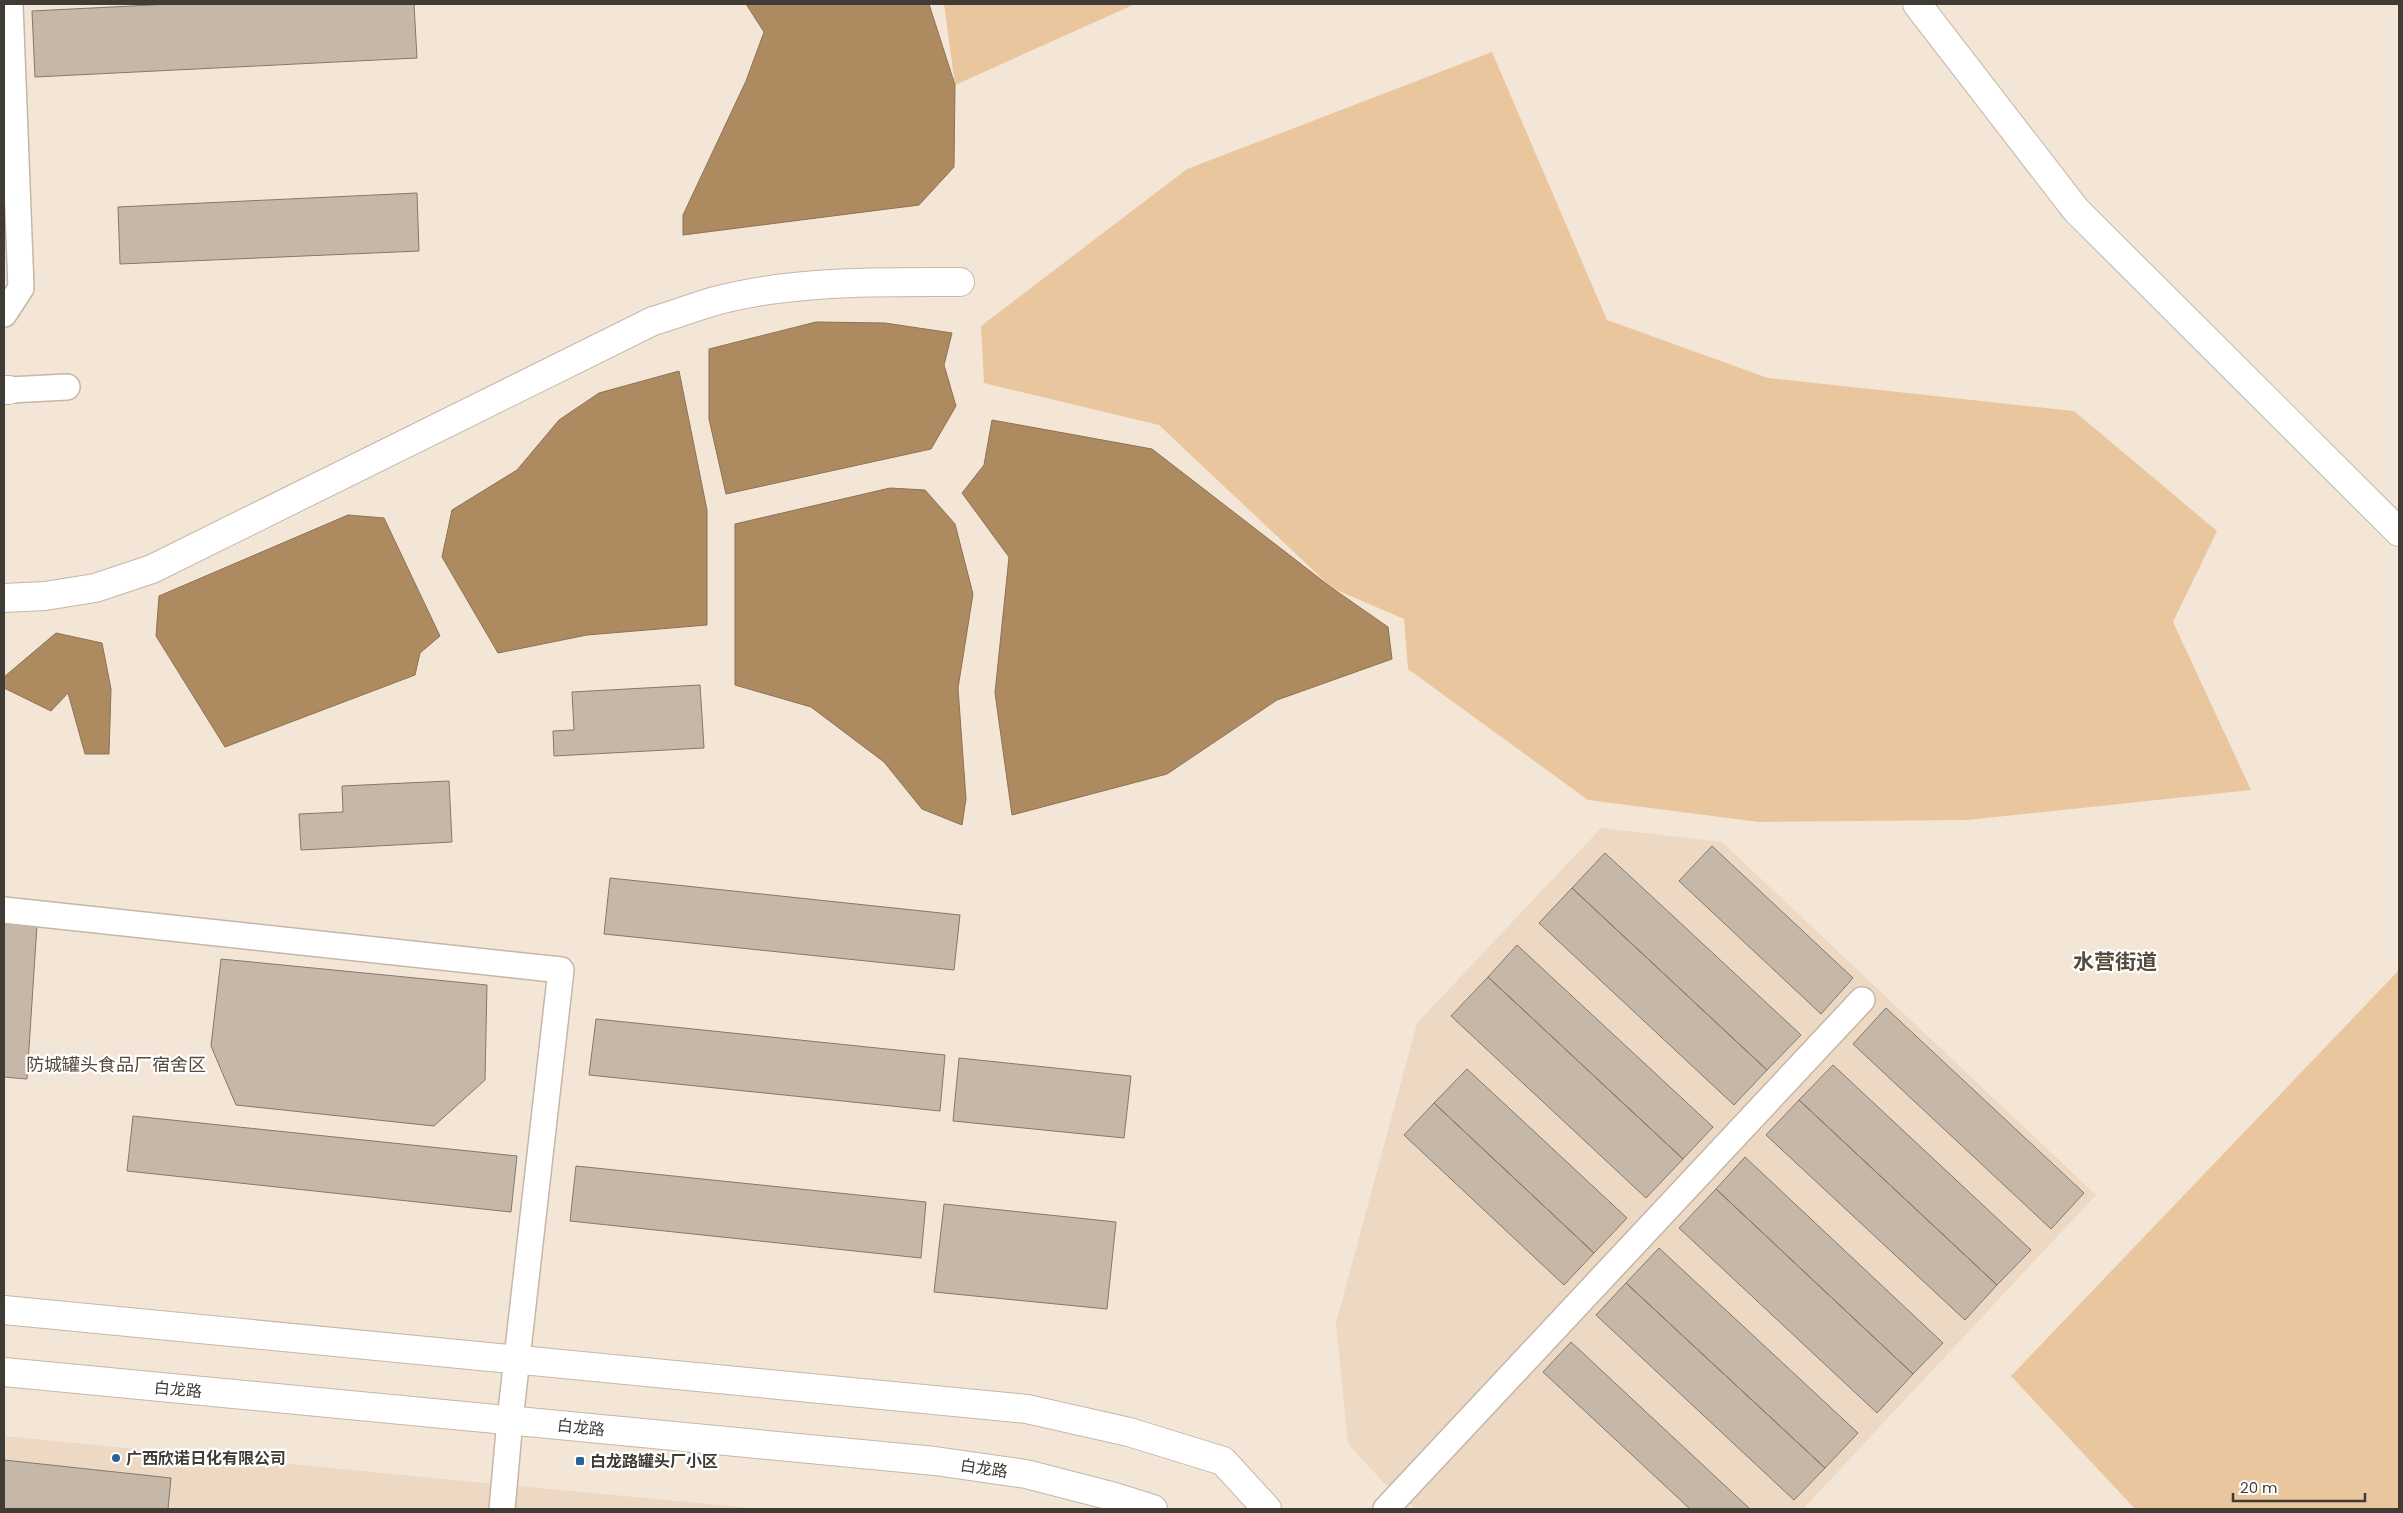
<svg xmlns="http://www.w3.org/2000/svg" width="2403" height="1513" viewBox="0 0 2403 1513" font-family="Poppins,'Noto Sans SC',sans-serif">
<rect width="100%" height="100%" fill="#f4e6d6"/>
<path fill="#ecd8c3" d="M1601 828 1722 842 2096 1195 1803 1509H1416L1384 1483 1348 1444 1336 1323 1417 1023Z
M4 1436 454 1480 761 1509H4Z"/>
<path fill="#eac69e" d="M944 4H1135L955 85Z
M1492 52 1607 320 1768 378 2074 411 2217 531 2173 622 2251 790 1967 820 1759 822 1588 800 1408 669 1404 619 1332 588 1159 425 984 383 981 326 1187 169Z
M2399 970V1509H2135L2011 1376Z"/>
<path fill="#ae8a61" stroke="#8d7254" d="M746 4H929L955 85 954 167 919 205 683 235V215L746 81 764 32Z
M816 322 885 323 952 333 944 365 956 406 931 449 726 494 709 419V349Z
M679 371 707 510V625L587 635 498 653 442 557 452 510 517 470 559 420 599 393Z
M992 420 1152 449 1332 588 1388 627 1392 659 1277 700 1167 774 1012 815 995 693 1009 557 962 493 984 465Z
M890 488 925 490 955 524 973 594 958 688 966 799 962 825 922 809 884 762 811 707 735 685V524Z
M348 515 384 518 440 636 420 653 415 675 225 747 156 636 159 596Z
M56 633 102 643 111 689 109 754H85L68 693 51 711 4 688V677Z"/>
<path fill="#c6b8a9" stroke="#84786a" d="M171 4H414L417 58 35 77 32 11Z
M417 193 419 251 120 264 118 207Z
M700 685 704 748 554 756 553 731 574 730 572 692Z
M449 781 452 842 301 850 299 814 343 812 342 786Z
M1712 846 1853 978 1821 1014 1679 881Z
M1605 853 1801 1035 1767 1070 1572 888Z
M610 878 960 915 954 970 604 934Z
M1572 888 1767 1070 1734 1105 1539 923Z
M4 923 37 925 27 1079 4 1077Z
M1517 945 1713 1127 1683 1159 1488 977Z
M221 959 487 985 485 1080 434 1126 236 1105 211 1046Z
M1488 977 1683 1159 1646 1198 1451 1016Z
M1886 1008 2084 1193 2051 1229 1853 1044Z
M596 1019 945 1055 940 1111 589 1075Z
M959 1058 1131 1076 1124 1138 953 1121Z
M1833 1065 2031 1250 1997 1285 1799 1100Z
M1467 1069 1627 1218 1594 1253 1434 1103Z
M1799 1100 1997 1285 1965 1320 1766 1135Z
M1434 1103 1594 1253 1564 1285 1404 1135Z
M133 1116 517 1156 511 1212 127 1171Z
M1745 1157 1943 1343 1913 1374 1716 1189Z
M576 1166 926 1202 921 1258 570 1221Z
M1716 1189 1913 1374 1877 1413 1679 1228Z
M944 1204 1116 1222 1107 1309 934 1292Z
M1659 1248 1858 1433 1825 1468 1626 1283Z
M1626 1283 1825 1468 1794 1500 1596 1315Z
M1571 1342 1750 1509H1690L1543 1372Z
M4 1460 171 1478 168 1509H4Z"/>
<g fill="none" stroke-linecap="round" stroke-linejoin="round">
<g stroke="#c5b7a8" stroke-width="28">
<path id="service" d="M4 314 21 288 10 4
M9 390 67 387
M4 910 561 970 510 1420 502 1509
M1386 1509 1862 1000"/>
</g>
<g stroke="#c5b7a8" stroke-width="30">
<path id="minor" d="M1917 4 2076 210 2399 532
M4 390H9
M4 598 45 596 95 588 152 569 653 321C674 315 694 307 715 301 794 280 879 282 960 282
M4 1310 1027 1409 1129 1432 1223 1461 1267 1509"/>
</g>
<g stroke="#c5b7a8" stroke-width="30">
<path id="tertiary" d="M4 1372 935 1461 1026 1474 1115 1497 1153 1509"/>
</g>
<use href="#service" stroke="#fff" stroke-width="25"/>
<use href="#minor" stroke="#fff" stroke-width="28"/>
<use href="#tertiary" stroke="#fff" stroke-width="28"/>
</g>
<g fill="#28649b" stroke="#fff" stroke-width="2">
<circle cx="116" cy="1458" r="5"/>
<rect x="575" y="1456" width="10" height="10" rx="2.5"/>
</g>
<g text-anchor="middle" stroke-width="4.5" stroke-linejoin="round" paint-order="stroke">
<g font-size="16" fill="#413b35" stroke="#fff">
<text transform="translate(178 1389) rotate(5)" y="6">白龙路</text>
<text transform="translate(581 1427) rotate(6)" y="6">白龙路</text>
<text transform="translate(984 1468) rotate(8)" y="6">白龙路</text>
</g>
<g font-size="16" font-weight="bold" fill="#413b35" stroke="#fff" text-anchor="start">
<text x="126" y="1464">广西欣诺日化有限公司</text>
<text x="590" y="1467">白龙路罐头厂小区</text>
</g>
<g font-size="18" fill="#564a3d" stroke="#fff">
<text x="116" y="1071">防城罐头食品厂宿舍区</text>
</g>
<g font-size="21" font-weight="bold" fill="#564a3d" stroke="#fff">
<text x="2115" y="969">水营街道</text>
</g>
</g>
<rect width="2403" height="1513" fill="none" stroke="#413b35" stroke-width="10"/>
<path d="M2233 1493v8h132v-8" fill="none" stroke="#413b35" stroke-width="2.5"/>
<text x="2240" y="1493" font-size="15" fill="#413b35" stroke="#ffffff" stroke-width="4" paint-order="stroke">20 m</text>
</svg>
